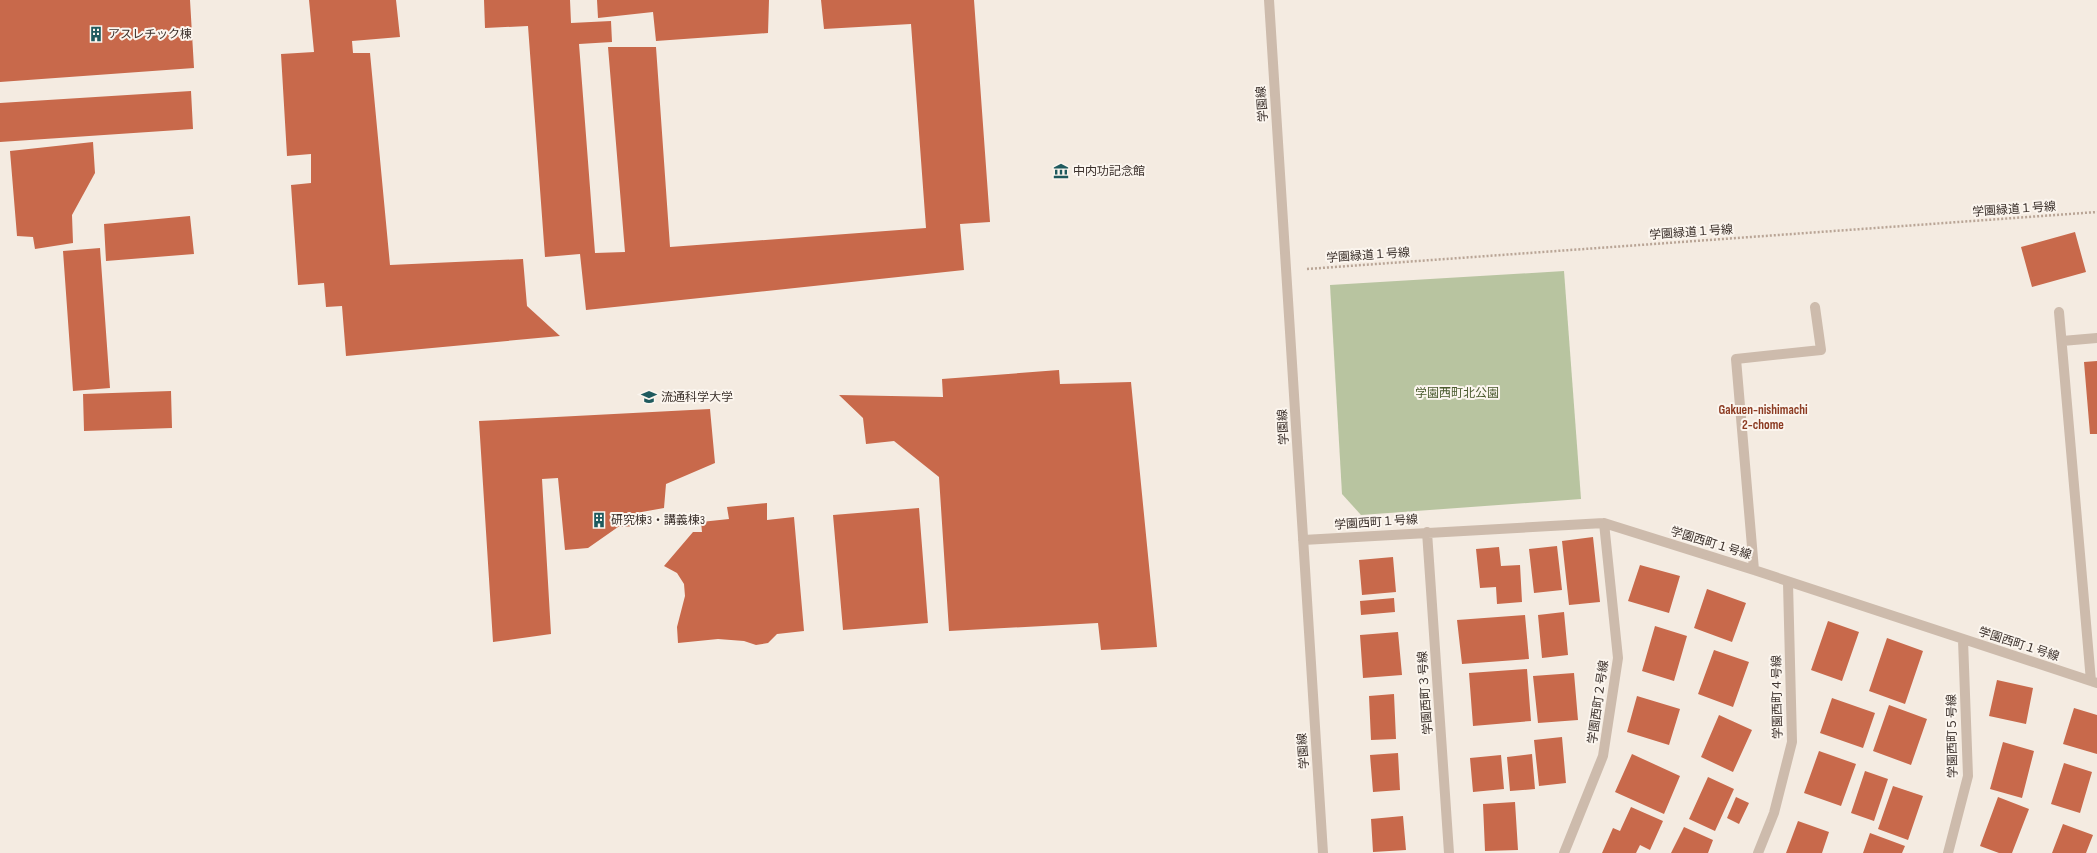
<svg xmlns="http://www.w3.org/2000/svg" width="2097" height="853" viewBox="0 0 2097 853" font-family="'Sofia Sans Condensed','Noto Sans JP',sans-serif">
<rect width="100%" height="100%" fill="#f4ebe1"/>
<path fill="#b8c4a0" d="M1564 271 1581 499 1361 515 1342 494 1330 285Z"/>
<path fill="#c8694b" d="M0 0H190L194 68 0 82Z
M309 0H396L400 37 352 41 353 53H370L390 265 523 259 527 306 560 336 346 356 342 306 326 307 324 283 298 285 291 185 311 183V154L287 156 281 54 314 52Z
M484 0H570L571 23 611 21 612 42 579 44 595 253 625 252 608 47H656L670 247 926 228 911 24 824 29 821 0H974L990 222 960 224 964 270 586 310 580 254 545 257 528 26 485 28Z
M597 0H769L768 33 656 41 653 12 598 18Z
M191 91 193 129 0 142V103Z
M93 142 95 173 72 215 73 243 35 249 33 237 17 236 10 151Z
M190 216 194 254 106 261 104 224Z
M2075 232 2086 272 2032 287 2021 247Z
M100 248 110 388 73 391 63 251Z
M2097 361V434H2090L2084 362Z
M1059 370 1060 384 1131 382 1157 647 1101 650 1098 623 949 631 939 477 894 441 866 444 863 418 839 395 943 397 942 379Z
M171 391 172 428 84 431 83 394Z
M710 409 715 463 666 484 664 508 636 513 637 526 618 527 588 548 565 550 558 478 542 479 551 634 493 642 479 421Z
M767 503V520L794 517 804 631 777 634 768 643 756 645 744 641 718 639 678 643 677 627 685 596 684 584 677 573 664 566 693 532H702L701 522 729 519 727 507Z
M919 508 928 623 843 630 833 515Z
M1593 537 1600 602 1569 605 1562 541Z
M1557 546 1562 590 1534 593 1529 549Z
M1499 547 1501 566 1520 565 1522 602 1497 604 1496 587 1480 588 1476 549Z
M1393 557 1396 592 1362 595 1359 560Z
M1640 565 1680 576 1669 613 1628 601Z
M1707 589 1746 603 1732 642 1694 628Z
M1394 598 1395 612 1361 615 1360 601Z
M1564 612 1568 655 1542 658 1538 615Z
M1525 615 1529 659 1462 664 1457 620Z
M1828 621 1859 632 1842 681 1811 670Z
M1655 626 1687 636 1674 681 1642 671Z
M1398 632 1402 675 1363 678 1360 635Z
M1887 638 1923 651 1905 704 1869 691Z
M1714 650 1749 662 1733 707 1698 694Z
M1527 669 1531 721 1473 726 1469 673Z
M1574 673 1578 720 1538 723 1533 676Z
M1997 680 2033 688 2026 724 1989 716Z
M1394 694 1396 739 1371 740 1369 696Z
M1637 696 1680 709 1669 745 1627 732Z
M1832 698 1875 713 1863 748 1820 733Z
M1889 705 1927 719 1911 765 1873 751Z
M2074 708 2097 715V754L2063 744Z
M1719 715 1752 730 1733 772 1701 757Z
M1562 737 1566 783 1539 786 1534 740Z
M2003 742 2034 751 2022 798 1990 789Z
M1819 751 1856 764 1841 806 1804 793Z
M1398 753 1400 790 1373 792 1370 755Z
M1532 754 1535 789 1510 791 1507 757Z
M1632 754 1680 776 1664 814 1615 792Z
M1501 755 1504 789 1473 792 1470 758Z
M2064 763 2092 772 2080 813 2051 804Z
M1865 771 1888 779 1874 821 1851 813Z
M1708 777 1734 789 1715 831 1689 819Z
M1893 786 1923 796 1908 840 1878 829Z
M1736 797 1749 803 1739 824 1727 818Z
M1998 797 2029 809 2012 853H1999L1980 846Z
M1515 802 1518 850 1485 851 1483 804Z
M1631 807 1663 821 1650 850 1640 845 1636 853H1602L1613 828 1620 831Z
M1403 816 1406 850 1373 852 1371 819Z
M1798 821 1829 832 1822 853H1786Z
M2063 824 2093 835 2086 853H2052Z
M1684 827 1713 840 1708 853H1671Z
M1870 833 1905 846 1902 853H1863Z"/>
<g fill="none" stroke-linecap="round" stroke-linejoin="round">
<path stroke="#b9a596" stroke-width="2.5" stroke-dasharray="2 2" stroke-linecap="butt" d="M1307 269 2097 212"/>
<path stroke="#cdbbac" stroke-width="10" d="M1269 0 1323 853
M2059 312 2091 681
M2062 341 2097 338
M1427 532 1449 853
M1303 540 1604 523 1754 570 2097 683
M1754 570 1736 359 1821 350 1815 307
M1564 853 1603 756 1618 658 1604 523
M1758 853 1774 813 1792 742 1788 583
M1948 853 1968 776 1963 640"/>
</g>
<defs>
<g id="building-bare" transform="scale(1.2)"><path d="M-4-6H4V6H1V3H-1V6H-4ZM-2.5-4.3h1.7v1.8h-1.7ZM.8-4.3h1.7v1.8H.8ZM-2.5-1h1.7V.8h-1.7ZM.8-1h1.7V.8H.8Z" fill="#1f5a5e" stroke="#fbf5ee" stroke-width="2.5" paint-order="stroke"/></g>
<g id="museum-bare" transform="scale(1.2)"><path d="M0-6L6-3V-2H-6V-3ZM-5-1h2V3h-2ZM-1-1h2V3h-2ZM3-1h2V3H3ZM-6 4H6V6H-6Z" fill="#1f5a5e" stroke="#fbf5ee" stroke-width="2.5" paint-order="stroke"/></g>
<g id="university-bare" transform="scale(1.2)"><path d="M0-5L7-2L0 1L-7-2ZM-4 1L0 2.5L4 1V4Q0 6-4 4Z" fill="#1f5a5e" stroke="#fbf5ee" stroke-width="2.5" paint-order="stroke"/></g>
</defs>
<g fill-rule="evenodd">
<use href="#building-bare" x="96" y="34"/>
<use href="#museum-bare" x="1061" y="171"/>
<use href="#university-bare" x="649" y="397"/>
<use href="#building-bare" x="599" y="520"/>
</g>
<g text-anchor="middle" stroke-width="4" stroke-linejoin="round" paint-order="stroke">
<g font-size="12" fill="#3b302b" stroke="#fbf5ee" text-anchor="start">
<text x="108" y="38">アスレチック棟</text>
<text x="1073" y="175">中内功記念館</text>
<text x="661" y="401">流通科学大学</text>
<text x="611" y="524">研究棟3・講義棟3</text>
</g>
<g font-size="12" fill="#3b302b" stroke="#fbf5ee">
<text transform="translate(1262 104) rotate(-94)" y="4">学園線</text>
<text transform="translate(2014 209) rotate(-4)" y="4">学園緑道１号線</text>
<text transform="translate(1691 232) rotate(-4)" y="4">学園緑道１号線</text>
<text transform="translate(1368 255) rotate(-4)" y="4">学園緑道１号線</text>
<text transform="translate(1283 427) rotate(-93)" y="4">学園線</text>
<text transform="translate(1376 522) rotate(-4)" y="4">学園西町１号線</text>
<text transform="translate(1711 543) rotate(17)" y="4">学園西町１号線</text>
<text transform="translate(2019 644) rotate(18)" y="4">学園西町１号線</text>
<text transform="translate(1425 693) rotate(-94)" y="4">学園西町３号線</text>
<text transform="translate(1777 697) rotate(-91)" y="4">学園西町４号線</text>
<text transform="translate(1598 702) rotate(-82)" y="4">学園西町２号線</text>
<text transform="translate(1952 736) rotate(-91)" y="4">学園西町５号線</text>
<text transform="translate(1303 751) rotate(-94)" y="4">学園線</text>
</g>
<g font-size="12" fill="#4a5a2e" stroke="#fbf5ee">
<text x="1457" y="397">学園西町北公園</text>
</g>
<g font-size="13" font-weight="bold" fill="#8c3b22" stroke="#fbf5ee">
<text x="1763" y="414">Gakuen-nishimachi<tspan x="1763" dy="15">2-chome</tspan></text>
</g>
</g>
</svg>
